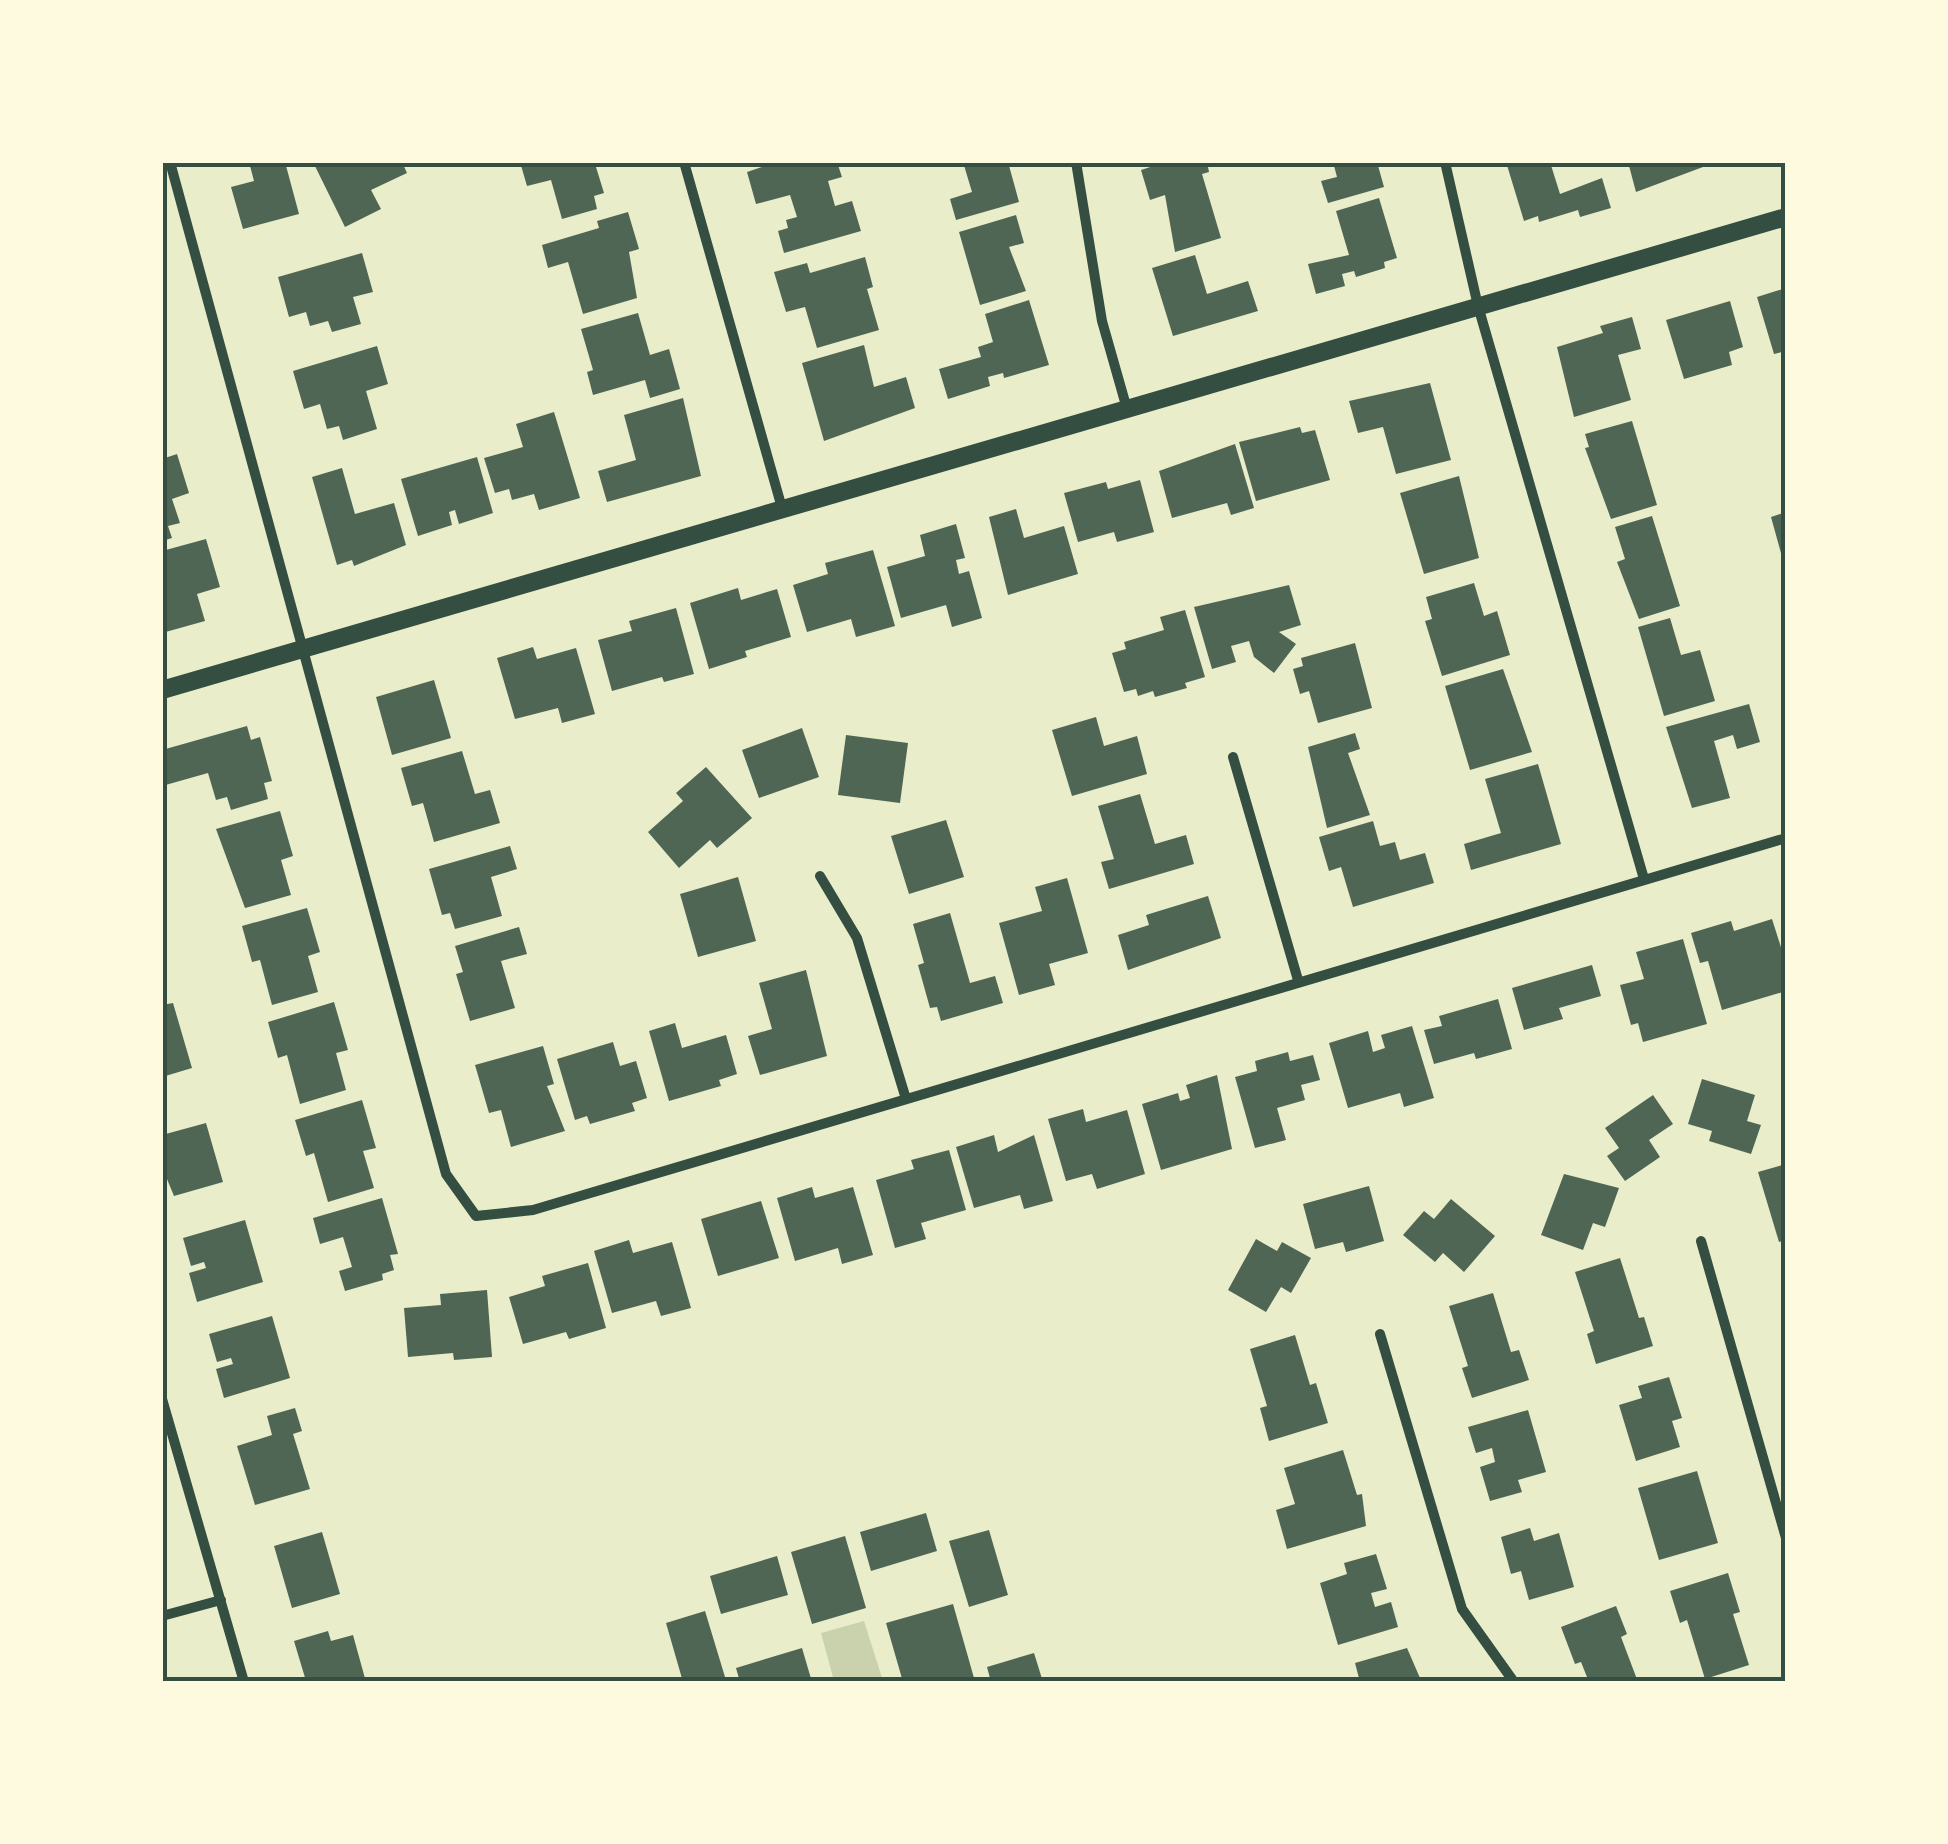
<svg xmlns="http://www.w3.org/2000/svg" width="1948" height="1844" viewBox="0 0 1948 1844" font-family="Manrope,sans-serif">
<rect width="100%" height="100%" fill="#e9edc9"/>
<path fill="#cad2ad" d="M864 1621 883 1681H834L821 1633Z"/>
<path fill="#4f6655" d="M249 162H285L299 214 243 229 231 187 254 181Z
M313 162H402L407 173 371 190 381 209 345 227Z
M520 162H609L596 167 604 193 594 196 597 209 562 219 551 180 527 186Z
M777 162H837L842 177 828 181 835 206 852 201 861 231 784 253 778 231 788 228 786 220 797 217 790 195 756 204 747 172Z
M963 162H1008L1019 202 956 220 950 199 972 192Z
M1166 162H1207L1209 172 1202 174 1221 238 1175 252 1165 195 1150 200 1141 170Z
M1333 162H1377L1384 187 1328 203 1321 181 1337 177Z
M1506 162H1550L1560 194 1602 178 1611 208 1580 217 1578 210 1539 222 1538 216 1524 221Z
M1628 162H1711V164L1636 192Z
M1379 198 1397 258 1384 262 1385 268 1356 277 1354 271 1342 274 1345 286 1316 294 1308 264 1349 255 1336 211Z
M628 212 639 249 629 252 637 298 583 314 568 262 548 268 542 245 599 228 597 221Z
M1016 215 1024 243 1009 247 1026 291 980 305 959 232Z
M362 253 373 292 353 297 361 324 332 332 328 321 310 326 306 312 289 317 278 277Z
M1195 255 1207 294 1248 281 1258 311 1173 336 1152 268Z
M865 257 873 287 867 289 879 330 817 348 805 307 786 312 774 272 807 263 810 273Z
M1786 288V351L1774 354 1757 297Z
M1029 300 1049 365 1004 378 1003 373 988 377 990 386 948 399 939 369 981 357 978 347 993 342 985 314Z
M1730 301 1743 347 1729 352 1732 365 1684 379 1666 320Z
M638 313 650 355 669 349 680 389 650 398 645 380 593 395 587 372 593 370 581 329Z
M1632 317 1641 349 1618 355 1631 400 1574 417 1557 347 1603 333 1600 326Z
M864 345 874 387 906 377 915 408 824 441 802 363Z
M377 346 388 384 366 391 377 429 343 440 339 426 327 429 320 404 304 409 293 371Z
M1430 383 1451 460 1396 474 1383 427 1358 433 1349 401Z
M683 398 701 476 607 502 598 471 636 460 624 415Z
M554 412 580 498 539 510 534 494 512 500 509 489 495 493 484 458 523 447 516 424Z
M1632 421 1657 505 1611 519 1585 448 1589 447 1585 434Z
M1300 427 1302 433 1315 430 1330 480 1256 501 1239 442Z
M1235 444 1254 508 1231 515 1227 503 1172 518 1159 471Z
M177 454 189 493 172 499 180 523 168 526 172 538 162 541V459Z
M477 457 493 513 459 524 455 510 449 512 452 525 418 536 401 479Z
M342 468 355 514 394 503 406 545 354 566 352 560 337 565 312 477Z
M1459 476 1479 558 1424 574 1400 493Z
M1140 480 1154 532 1117 542 1114 532 1078 542 1064 493 1106 482 1108 489Z
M1016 509 1024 538 1064 526 1078 574 1008 595 989 517Z
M1786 512V564H1784L1771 517Z
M1652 516 1680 606 1639 619 1617 562 1625 559 1615 527Z
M956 524 965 558 956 560 959 574 969 571 982 618 952 627 946 605 901 618 887 567 925 556 920 535Z
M206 539 220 587 197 594 205 621 162 633V551Z
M873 550 895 626 856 637 851 619 807 632 793 585 828 574 825 563Z
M1474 583 1484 616 1497 611 1510 655 1442 676 1425 621 1432 619 1426 597Z
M1289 585 1301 625 1279 632 1296 644 1274 673 1254 657 1249 641 1231 646 1236 662 1212 669 1194 607Z
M738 588 741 600 777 589 791 637 745 651 747 657 709 669 690 603Z
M676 608 694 674 664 682 662 677 612 691 598 640 632 631 629 621Z
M1185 610 1205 677 1185 683 1187 688 1155 697 1153 691 1138 696 1136 689 1124 692 1112 653 1126 649 1124 642 1164 630 1160 617Z
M1670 618 1681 655 1700 650 1715 701 1664 716 1638 627Z
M1355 643 1372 708 1318 723 1309 691 1300 694 1293 669 1303 666 1301 658Z
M533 647 537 659 576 648 595 714 562 723 558 708 515 719 497 658Z
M1503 669 1532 752 1470 770 1445 686Z
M434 680 451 738 392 755 376 697Z
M1749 704 1760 742 1737 749 1733 735 1714 741 1730 798 1692 808 1666 727Z
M1096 717 1104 746 1137 736 1147 774 1072 796 1052 730Z
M247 726 251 740 260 737 272 781 264 783 268 799 231 810 227 797 216 800 208 773 162 786V750Z
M802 728 819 777 759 798 742 750Z
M1355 733 1360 749 1348 753 1370 815 1327 828 1308 747Z
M846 735 908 743 900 803 838 795Z
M462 751 475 794 490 790 500 823 434 842 423 803 412 806 401 768Z
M1538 764 1561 844 1471 870 1464 844 1501 833 1485 779Z
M706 767 752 818 717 848 710 840 679 868 648 832 683 801 676 793Z
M1140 794 1155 844 1186 835 1194 864 1109 889 1101 862 1114 859 1098 806Z
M280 811 293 856 281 860 291 895 245 908 216 829Z
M946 820 964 877 909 894 891 836Z
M1373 821 1380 846 1395 842 1400 860 1425 853 1434 883 1353 907 1341 867 1329 871 1319 837Z
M510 846 517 869 491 877 502 916 455 929 450 913 442 915 429 869Z
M738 877 756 941 698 957 680 894Z
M1067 878 1088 953 1049 964 1055 985 1019 995 999 923 1042 911 1035 887Z
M1208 896 1221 938 1128 970 1118 935 1149 925 1146 915Z
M307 908 320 952 308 956 318 992 272 1005 260 960 252 962 242 926Z
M950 913 970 983 995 976 1003 1003 941 1021 937 1007 930 1008 918 965 924 963 913 924Z
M1772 919 1786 963V991L1722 1010 1708 961 1700 963 1691 933 1731 921 1734 931Z
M519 927 527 954 501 961 515 1008 470 1021 456 974 463 972 455 946Z
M1683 939 1707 1024 1643 1042 1638 1023 1631 1025 1620 985 1644 979 1636 952Z
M1592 965 1601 996 1559 1008 1563 1019 1524 1030 1512 988Z
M806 970 827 1056 760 1075 748 1036 772 1029 759 983Z
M1498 999 1512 1049 1476 1059 1474 1053 1434 1064 1424 1030 1442 1026 1439 1016Z
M334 1002 348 1050 336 1053 346 1090 300 1104 287 1055 278 1058 268 1022Z
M173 1003 192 1068 162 1077V1005Z
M675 1023 682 1048 726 1035 737 1074 719 1080 721 1086 669 1101 649 1031Z
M1412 1026 1434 1098 1404 1107 1400 1093 1348 1108 1329 1043 1368 1031 1373 1052 1385 1048 1381 1035Z
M613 1042 620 1066 636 1061 647 1098 632 1103 635 1111 590 1124 587 1116 575 1120 557 1059Z
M543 1046 554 1084 547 1086 565 1131 511 1147 501 1110 489 1113 475 1065Z
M1288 1052 1290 1061 1313 1055 1320 1080 1301 1085 1305 1100 1277 1108 1286 1140 1255 1148 1235 1077 1257 1071 1255 1061Z
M1217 1075 1232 1149 1161 1170 1142 1104 1178 1093 1180 1101 1190 1098 1186 1085Z
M1702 1079 1755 1095 1747 1121 1761 1125 1751 1154 1709 1141 1712 1131 1688 1124Z
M1653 1095 1673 1124 1649 1140 1660 1157 1625 1181 1607 1156 1619 1148 1605 1128Z
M362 1100 376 1148 363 1151 374 1188 328 1202 314 1153 306 1156 295 1120Z
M1083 1109 1086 1122 1127 1110 1145 1174 1097 1189 1092 1174 1066 1181 1048 1119Z
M206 1123 223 1182 174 1196 162 1167V1135Z
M994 1135 998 1152 1034 1135 1053 1201 1024 1209 1020 1195 974 1208 956 1147Z
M949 1150 966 1210 921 1223 926 1239 895 1248 876 1180 914 1169 911 1160Z
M1786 1164V1240L1779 1242 1758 1172Z
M1564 1174 1619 1188 1605 1227 1593 1223 1583 1250 1541 1235Z
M1369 1186 1384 1241 1346 1252 1343 1242 1315 1249 1303 1204Z
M812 1187 815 1198 853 1187 873 1255 842 1264 838 1248 795 1261 777 1198Z
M382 1198 398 1254 390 1255 394 1270 382 1274 383 1280 345 1291 339 1271 352 1267 343 1237 320 1244 313 1218Z
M1451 1199 1495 1236 1464 1272 1443 1253 1435 1262 1403 1235 1424 1211 1434 1219Z
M761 1201 779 1258 718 1276 701 1219Z
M245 1220 263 1282 197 1302 189 1273 206 1268 204 1262 191 1266 183 1238Z
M1256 1239 1277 1251 1282 1242 1311 1258 1291 1293 1281 1287 1266 1312 1228 1290Z
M629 1240 633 1253 672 1242 691 1308 661 1316 656 1301 612 1313 594 1251Z
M1620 1258 1639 1318 1644 1317 1653 1346 1596 1364 1587 1334 1594 1331 1575 1272Z
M588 1263 606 1328 569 1339 566 1332 523 1344 509 1297 545 1286 542 1276Z
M487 1290 492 1357 454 1360 453 1353 408 1357 404 1308 441 1305 440 1294Z
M1493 1293 1511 1352 1519 1350 1529 1380 1472 1398 1462 1368 1468 1366 1449 1306Z
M272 1316 290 1378 224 1398 216 1369 233 1364 231 1358 217 1362 209 1334Z
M1295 1335 1310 1385 1316 1383 1328 1423 1269 1441 1260 1408 1267 1406 1250 1349Z
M1669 1377 1682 1418 1672 1421 1680 1447 1636 1461 1619 1405 1642 1398 1638 1386Z
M295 1408 302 1431 293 1434 310 1489 255 1505 237 1446 272 1435 267 1416Z
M1528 1410 1546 1472 1518 1480 1522 1492 1490 1501 1480 1467 1495 1462 1492 1448 1476 1453 1468 1427Z
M1343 1450 1357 1495 1362 1494 1366 1526 1287 1549 1276 1510 1295 1504 1284 1468Z
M1697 1471 1718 1543 1659 1560 1638 1488Z
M926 1513 937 1551 871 1571 860 1532Z
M1530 1528 1534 1541 1559 1533 1574 1587 1529 1600 1521 1571 1511 1574 1501 1537Z
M989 1530 1008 1595 969 1607 949 1541Z
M322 1532 340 1594 292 1608 274 1546Z
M845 1536 866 1608 812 1624 791 1552Z
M1376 1554 1387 1589 1371 1593 1375 1607 1391 1602 1398 1627 1338 1645 1320 1583 1347 1574 1344 1563Z
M777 1556 788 1595 721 1614 710 1576Z
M1728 1573 1740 1612 1733 1614 1749 1665 1705 1679 1687 1620 1680 1623 1670 1591Z
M953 1604 974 1678 903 1682 886 1623Z
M1616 1606 1627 1634 1621 1637 1638 1682H1589L1581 1662 1575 1664 1561 1627Z
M705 1611 725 1677 683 1682 666 1623Z
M328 1631 331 1641 353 1635 366 1682 306 1681 294 1641Z
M802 1648 812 1682H740L736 1668Z
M1407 1648 1420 1678 1425 1677 1427 1682H1360L1355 1663Z
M1034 1653 1043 1682H991L987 1667Z"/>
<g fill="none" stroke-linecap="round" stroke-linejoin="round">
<path stroke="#344e41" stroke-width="10" d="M170 162 446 1174 476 1216 533 1210 1786 838
M684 162 782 508
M1076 162 1102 321 1127 409
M1445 162 1478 306 1644 879
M1233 757 1298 980
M820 876 857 938 906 1099
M1701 1241 1786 1538
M1380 1334 1462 1609 1514 1682
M162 1399 244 1682
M162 1616 221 1600"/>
<path stroke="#344e41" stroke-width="18" d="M162 690 1786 217"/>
</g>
<rect width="1948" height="1844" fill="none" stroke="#fefae0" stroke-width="330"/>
<rect x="165" y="165" width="1618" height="1514" fill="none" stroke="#344e41" stroke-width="4"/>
</svg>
